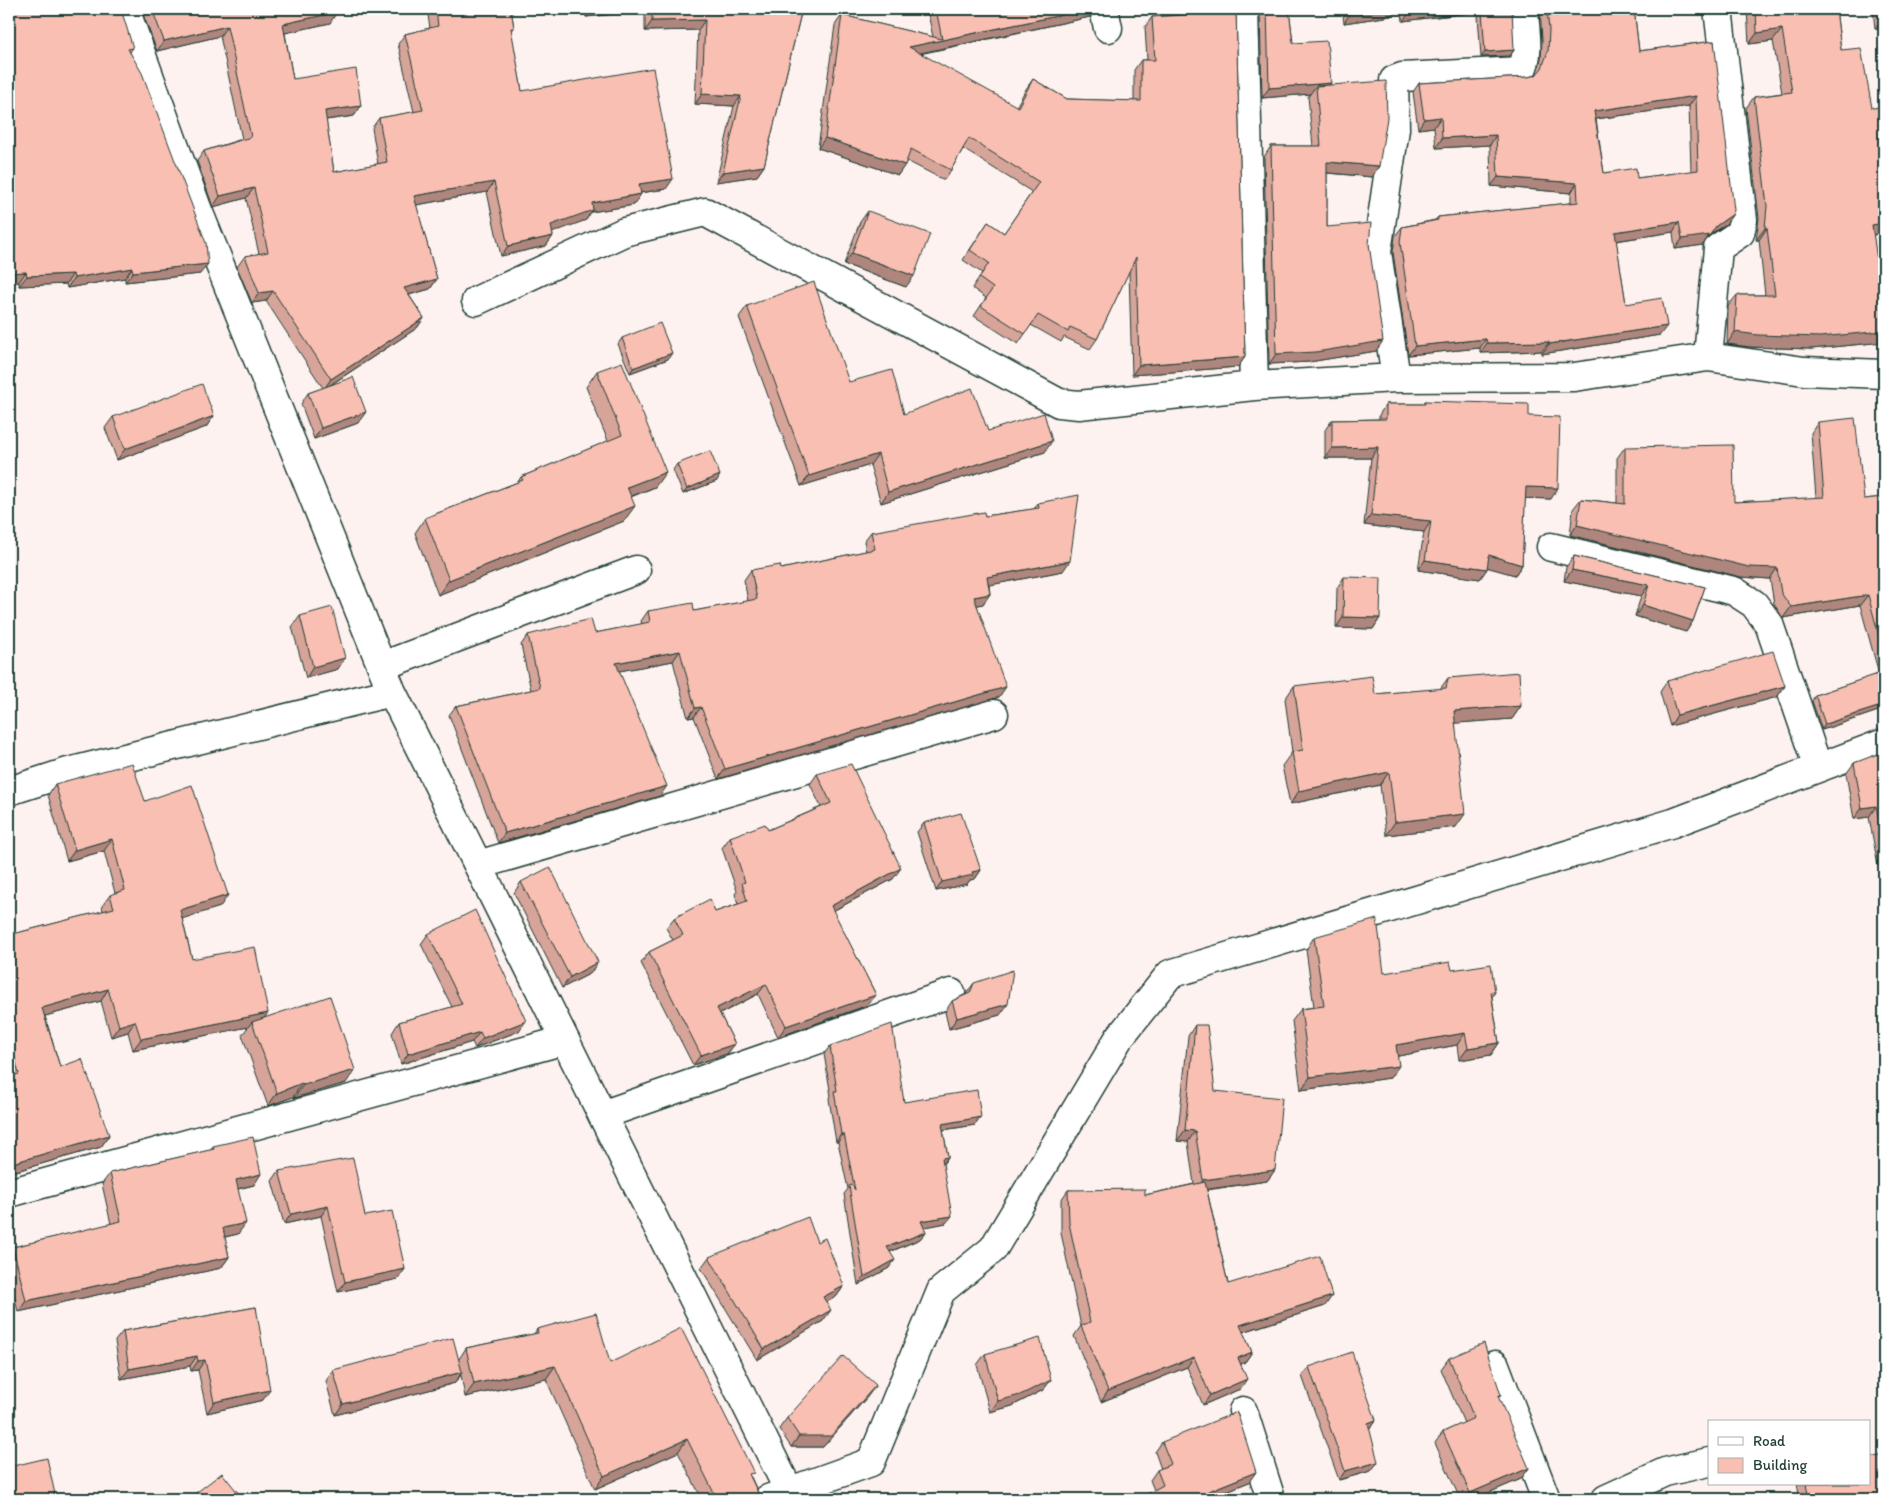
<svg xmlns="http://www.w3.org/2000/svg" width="1893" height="1508" viewBox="0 0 1893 1508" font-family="Itim,sans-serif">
<rect width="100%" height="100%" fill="#fef2f0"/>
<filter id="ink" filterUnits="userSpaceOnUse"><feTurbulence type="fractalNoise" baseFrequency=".02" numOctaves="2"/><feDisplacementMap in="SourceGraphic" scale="10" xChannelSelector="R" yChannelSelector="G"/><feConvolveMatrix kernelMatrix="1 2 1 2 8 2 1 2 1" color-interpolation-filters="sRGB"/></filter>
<g filter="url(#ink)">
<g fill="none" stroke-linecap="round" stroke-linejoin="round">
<g stroke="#1f3d34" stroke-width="31">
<path id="minor" d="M125 9 197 208 392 692 793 1499
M1104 9 1108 28
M1244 9 1254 386
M476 301 624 232 705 212 1059 403 1079 405 1254 386 1396 378 1574 377 1708 357 1804 371 1884 374
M1708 357 1718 248 1740 233 1743 220 1718 9
M1396 378 1377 252 1395 129 1394 80 1402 77 1521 71C1531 55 1524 26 1524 9
M1551 547 1734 591 1754 604 1769 624 1818 768
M382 666 636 570
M9 791 68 772 392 692
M478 865 994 714
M602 1115 951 993
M9 1193 565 1040
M1495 1365 1546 1499
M1243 1411 1271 1499
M768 1499 871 1462 941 1291 993 1249 1119 1038 1170 974 1673 823 1884 743
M1606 1499 1665 1472 1709 1462"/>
</g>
<use href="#minor" stroke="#fff" stroke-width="28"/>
</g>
<path fill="#d7a49a" stroke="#1f3d34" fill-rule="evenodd" d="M9 9 133 48 130 52 200 274 125 282V278L67 288 66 284 19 286V282L9 283Z
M141 9H336L330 23 285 33 293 79 361 106 354 116 326 120 334 172 378 164 372 128 379 118 414 112 398 44 405 34 430 28 427 9H511L514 28 511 32 522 91 666 189 641 193 634 205 591 212 586 220 552 232 553 236 546 246 501 256 487 192 416 205 437 279 430 289 409 295 424 318 417 328 332 384 358 423 314 439 301 404 308 393 323 388 266 301 252 303 237 267 245 256 259 254 246 198 213 207 197 161 204 151 242 139 220 36 157 51Z
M585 9H802L764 166 757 176 716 182 734 106 695 104 698 30 645 31V11L586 17Z
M927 9H1096L1090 17 920 54 1016 107 1026 89 1033 79 1067 99 1134 101V70L1141 60H1147L1145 27 1152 17 1199 13V9H1236L1245 357 1238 367 1132 375 1129 271 1097 339 1090 349 1064 337 1061 342 1031 325 1018 344 974 316 986 298 972 288 982 273 963 260 988 222 1004 233 1032 192 963 149 951 170 944 180 907 161 898 175 818 148 835 25 842 15 933 37Z
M1260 9H1289L1293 43 1331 83 1329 85 1379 166 1372 177 1327 173V227L1369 244 1376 351 1309 362 1269 364 1264 157 1271 146H1313L1308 97 1310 94 1262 98Z
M1342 9H1472L1469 13 1403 21 1402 12 1393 13 1391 16 1344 23Z
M1540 9H1634L1639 51 1714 41 1726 224 1710 235 1703 245 1675 249 1673 232 1616 241 1626 304 1660 335 1542 354V351L1480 353V348L1408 355 1393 252 1395 236 1402 227 1435 220 1438 217 1571 203V193L1491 186 1490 145 1436 148 1434 127 1418 129 1413 92 1419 83 1528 77 1536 75 1541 60 1542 39ZM1689 106 1691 171 1637 178 1604 173 1596 119Z
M1747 9H1836L1841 50 1884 233 1873 235 1881 288H1884V342L1811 349 1750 347 1727 344 1728 306 1737 295H1765L1759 240H1756L1759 218 1746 108 1754 97 1782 93 1773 41 1749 44Z
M1873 9H1884V29H1875Z
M1482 11 1514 50 1510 56 1481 57 1478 16Z
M868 211 906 287 844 264 860 222Z
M747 306 849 382 904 414 988 431 1045 452 881 503 870 465 801 486 739 317Z
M622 338 668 359 630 373 618 344Z
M597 371 655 487 631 497 624 521 438 595 415 533 425 518 518 482 521 477 608 441 586 387Z
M1425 401 1529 416 1551 499 1525 498 1522 565 1515 575 1488 567 1480 579 1418 570 1424 532 1364 525 1371 458H1325V430L1332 420 1379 419V415L1386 404H1423Z
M214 416 206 427 117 460 105 428 113 417Z
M1818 422 1864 499 1884 497V709L1822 730 1812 701 1815 695 1879 674 1860 605 1783 618 1774 604 1770 579 1741 577 1570 535 1573 509 1581 499 1617 503V458L1625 447 1734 502 1816 498 1811 433Z
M677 464 717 481 683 494 673 470Z
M1038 503 1063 571 989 585 990 594 983 604 977 605 999 697 718 779 694 717 688 718 673 661 619 671 660 796 498 843 449 715 456 706 531 690 521 645 528 635 595 633 642 624 641 621 648 611H694L748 601 744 580 751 570 781 569 866 551 864 541 871 532 985 516 1034 509Z
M1574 556 1705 587 1693 621 1686 632 1635 616 1641 596 1564 581 1566 567Z
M1344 577 1380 618 1373 629 1336 628 1337 588Z
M300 616 338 669 306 678 292 627Z
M1448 678 1521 706 1512 719 1455 723 1456 827 1386 835 1380 785 1290 804 1282 766 1292 752 1285 699 1294 686 1375 694 1440 689Z
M1667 681 1785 686 1777 697 1670 726 1660 692Z
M1884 753V865L1878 866 1869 817 1854 819 1846 774 1854 763Z
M817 774 893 879 833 911 876 995 868 1005 778 1037 758 994 720 1014 735 1044 727 1054 693 1065 641 963 649 952 673 940 666 928 674 918 715 912 738 904 735 894 737 891 722 848 730 837 768 830 821 807 810 784Z
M55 784 145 801 220 907 182 918 192 959 346 1083 294 1098 293 1097 268 1106 242 1035 248 1027 133 1050 128 1032 111 1037 101 1001 45 1016 60 1067 109 1135 101 1147 9 1173V935L103 911 102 906 110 895 115 893 104 851 67 861 48 795Z
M924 823 981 870 975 879 970 880 967 884 936 891 917 832Z
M521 882 591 973 562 988 514 893Z
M428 934 519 1031 475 1048 472 1042 401 1064 392 1033 399 1022 452 1007 421 944Z
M1314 937 1384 973 1452 970 1495 992 1492 997 1499 1043 1491 1055 1459 1060 1457 1045 1398 1056 1390 1078 1301 1090 1292 1021 1301 1009 1314 1007 1306 950Z
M974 983 1000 1015 949 1029 945 1012 952 1001 966 994Z
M1195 1025 1215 1091 1275 1170 1267 1181 1207 1190 1228 1284 1325 1306 1243 1332 1252 1352 1245 1362 1241 1364 1240 1389 1203 1405 1187 1367 1101 1402 1074 1336 1081 1326 1061 1233V1200L1068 1190 1145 1195 1194 1184 1188 1142 1177 1141 1188 1036Z
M830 1046 904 1102 981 1117 975 1125 943 1130 948 1157 943 1164 946 1223 924 1227 926 1232 920 1239 890 1252 889 1268 858 1285 844 1194 848 1189 838 1142H836L829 1099 831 1096 824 1054Z
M213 1146 254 1185 238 1189V1234L225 1237 229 1257 221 1268 18 1312 9 1271V1253L13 1247 111 1224 102 1184 110 1173 211 1150Z
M279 1171 365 1216 405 1269 398 1279 338 1292 321 1216 284 1224 272 1181Z
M817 1242 844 1286 836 1297 826 1302 823 1321 757 1360 701 1268 709 1257Z
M256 1307 263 1400 207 1413 198 1370 191 1371 190 1366 121 1379 115 1341 123 1331Z
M537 1329 610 1363 751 1477 761 1499H702L678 1452 595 1489 546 1379 465 1397 461 1375 455 1383 335 1415 326 1381 333 1370 459 1359 466 1348 534 1334Z
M985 1354 1051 1380 1043 1390 1012 1406 990 1412 977 1365Z
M1449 1358 1529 1468 1521 1479 1474 1499H1460L1435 1443 1443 1432 1464 1423 1441 1369Z
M1309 1367 1376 1420 1369 1430 1371 1471 1339 1480 1302 1376Z
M868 1396 823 1447H791L779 1429 787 1418Z
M1162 1442 1249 1482 1207 1499H1138L1154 1490 1150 1480 1157 1470 1161 1469 1155 1452Z
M1797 1484H1869L1884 1499H1800Z"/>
<path fill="#af867d" stroke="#1f3d34" d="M591 9H646L645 11 586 17Z
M1090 9H1096L1090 17 902 57 909 47Z
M1122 9H1130L1120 11Z
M1383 9H1405L1402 12 1393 13 1391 16 1344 23 1350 13Z
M1434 9H1472L1469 13 1403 21 1410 12Z
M337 12 330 23 276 35 283 24Z
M1882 19H1884V29H1875Z
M705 20 698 30 645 31 652 21Z
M227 26 220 36 157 51 164 41Z
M1782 29 1773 41 1749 44 1757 33Z
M1514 50 1510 56 1481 57 1485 52Z
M1331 83 1324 93 1316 86 1310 94 1262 98 1269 88Z
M702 94 741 96 734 106 695 104Z
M1696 96 1689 106 1588 120 1594 111Z
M361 106 354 116 318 121 325 111Z
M1441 117 1434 127 1418 129 1424 119Z
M1496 135 1490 145 1436 148 1442 138Z
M825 138 905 165 898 175 818 148Z
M1327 162 1379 166 1372 177 1319 172Z
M764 166 757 176 716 182 723 172Z
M1498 177 1577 183 1571 193 1491 186Z
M673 179 666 189 632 194 639 184Z
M494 182 487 192 406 207 414 196Z
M254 188 246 198 213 207 220 196Z
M641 194 634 205 591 212 586 220 544 236 551 225 592 203Z
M1733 214 1726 224 1709 235 1703 245 1675 249 1682 239 1716 226Z
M1679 222 1673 232 1608 242 1615 232Z
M1884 223V233L1863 237 1872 225Z
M1765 228H1767L1759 240H1756Z
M553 236 546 246 501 256 508 246Z
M852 253 914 276 906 287 844 264Z
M208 264 200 274 125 282 133 272Z
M132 268 125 278 67 288 74 278Z
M26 272 19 282 9 283V273Z
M73 274 66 284 19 286 27 276Z
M437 279 430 289 397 298 404 288Z
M273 291 266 301 252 303 259 293Z
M424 318 417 328 324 389 331 379Z
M1667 326 1660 335 1542 354 1549 344Z
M1884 331V342L1811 349 1750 347 1727 344 1735 332Z
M1486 339 1480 348 1408 355 1415 346Z
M1383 341 1376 351 1309 362 1269 364 1276 354Z
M1549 342 1542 351 1480 353 1487 343Z
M672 353 668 359 630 373 633 368Z
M1245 357 1238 367 1132 375 1139 365Z
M366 412 358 423 314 439 321 428Z
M214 416 206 427 117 460 125 449Z
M1052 441 1045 452 881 503 888 492Z
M1378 447 1371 458H1325L1332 448Z
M878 454 870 465 801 486 809 476Z
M666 472 655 487 616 502 627 487Z
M720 475 717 481 683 494 687 489Z
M1526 487 1558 488 1551 499 1518 498Z
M635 506 624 521 438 595 449 580Z
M1371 515 1431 521 1424 532 1364 525Z
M1577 525 1777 568 1770 579 1741 577 1570 535Z
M1489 555 1522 565 1515 575 1482 566Z
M1425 560 1487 569 1480 579 1418 570Z
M1070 561 1063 571 980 587 987 577Z
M1572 570 1649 585 1641 596 1564 581Z
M990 594 983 604 967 607 974 597Z
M1868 595 1860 605 1783 618 1791 607Z
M1643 605 1693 621 1686 632 1635 616Z
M1343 617 1380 618 1373 629 1336 628Z
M680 651 673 661 609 673 616 663Z
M345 658 338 669 306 678 313 667Z
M1785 686 1777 697 1670 726 1677 715Z
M1006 687 999 697 718 779 725 769Z
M1884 705V709L1822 730 1825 724Z
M1521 706 1512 719 1445 724 1454 711Z
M701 707 694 717 688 718 695 708Z
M1389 772 1380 785 1290 804 1299 791Z
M667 786 660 796 498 843 505 833Z
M1876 806 1869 817 1854 819 1862 808Z
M1465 814 1456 827 1386 835 1395 822Z
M112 839 104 851 67 861 75 850Z
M1884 858V865L1878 866Z
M901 868 893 879 823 916 831 906Z
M981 870 975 879 970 880 967 884 936 891 942 882 972 872Z
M228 895 220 907 172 922 180 910Z
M598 962 591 973 562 988 570 977Z
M766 984 758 994 710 1019 717 1008Z
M108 989 101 1001 34 1019 42 1008Z
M876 995 868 1005 778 1037 786 1026Z
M1008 1004 1000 1015 949 1029 957 1018Z
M268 1013 260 1024 252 1022 248 1027 133 1050 141 1039Z
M135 1021 128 1032 111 1037 119 1026Z
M526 1021 519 1031 475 1048 483 1038Z
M480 1032 472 1042 401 1064 408 1054Z
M1465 1033 1457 1045 1388 1058 1396 1045Z
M1499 1043 1491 1055 1459 1060 1468 1048Z
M735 1044 727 1054 693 1065 701 1055Z
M1399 1066 1390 1078 1301 1090 1310 1077Z
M355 1070 346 1083 294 1098 303 1085Z
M302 1083 293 1097 268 1106 277 1093Z
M981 1117 975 1125 936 1131 942 1124Z
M1185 1130 1195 1131 1188 1142 1177 1141Z
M841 1134H844L838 1142H836Z
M109 1135 101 1147 9 1173V1164Z
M948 1157 942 1165V1158Z
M1275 1170 1267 1181 1195 1191 1203 1180Z
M261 1174 254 1185 228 1191 236 1180Z
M328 1206 321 1216 284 1224 291 1214Z
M952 1216 946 1223 916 1229 921 1221Z
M246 1223 238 1234 215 1239 223 1228Z
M926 1232 920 1239 882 1255 887 1247Z
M229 1257 221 1268 18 1312 26 1301Z
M895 1260 889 1268 858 1285 864 1277Z
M405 1269 398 1279 338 1292 345 1282Z
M844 1286 836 1297 815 1308 823 1297Z
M1332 1296 1325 1306 1233 1335 1240 1325Z
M831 1310 823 1321 757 1360 764 1349Z
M1252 1352 1245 1362 1231 1369 1238 1358Z
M197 1356 190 1366 121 1379 129 1369Z
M1194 1357 1187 1367 1101 1402 1108 1391Z
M205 1360 198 1370 191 1371 198 1361Z
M555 1366 546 1379 465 1397 474 1384Z
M462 1372 455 1383 335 1415 343 1404Z
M1247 1379 1240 1389 1203 1405 1210 1395Z
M1051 1380 1043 1390 1012 1406 990 1412 998 1401Z
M876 1385 868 1396 823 1447H791L799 1436Z
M270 1390 263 1400 207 1413 214 1402Z
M1376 1420 1369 1430 1368 1423Z
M687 1439 678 1452 595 1489 604 1476Z
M1378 1462 1371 1471 1339 1480 1345 1471Z
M1529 1468 1521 1479 1474 1499H1466L1470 1493Z
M1256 1472 1249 1482 1207 1499H1199L1206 1492Z"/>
<path fill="#fabfb3" stroke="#1f3d34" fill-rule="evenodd" d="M9 9H121L133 48 128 49 142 73 206 243 208 264 133 272 132 268 74 278 73 274 27 276 26 272 9 273Z
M152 9H336L337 12 283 24 293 79 356 69 361 106 325 111 334 172 387 162 379 118 423 110 405 34 438 26 436 9H511L514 28H511L522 91 653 68 673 179 639 184 641 194 592 203 593 210 551 225 553 236 508 246 494 182 414 196 437 279 404 288 424 318 331 379 273 291 259 293 245 256 268 252 254 188 220 196 204 151 251 137 227 26 164 41Z
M652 9H802L764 166 723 172 741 96 702 94 705 20 652 21Z
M936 9H1090L909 47 1018 107 1033 79 1067 99 1141 101V60H1155L1152 17 1207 13V9H1236L1245 357 1139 365 1136 257 1097 339 1070 327 1068 332 1038 315 1025 334 981 306 993 288 979 278 989 263 970 250 988 222 1004 233 1039 182 969 138 951 170 911 149 905 165 825 138 842 15 942 39Z
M1267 9H1289L1293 43 1327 41 1331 83 1269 88Z
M1350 9H1383L1350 13Z
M1409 9H1434L1410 12Z
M1506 9H1512L1514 50 1485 52 1482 11Z
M1547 9H1634L1639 51 1714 41 1734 210 1733 214 1716 226 1710 235 1682 239 1679 222 1615 232 1626 304 1662 298 1667 326 1549 344V342L1487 343 1486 339 1415 346 1400 242 1402 227 1438 220V217L1578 202 1577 183 1498 177 1496 135 1442 138 1441 117 1424 119 1419 83 1528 77 1536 75 1542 68 1548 51 1549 30ZM1696 96 1698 170 1637 178 1636 168 1604 173 1594 111Z
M1756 9H1836L1841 50 1861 48 1872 108 1884 107V223L1872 225 1881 288H1884V331L1820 337 1758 335 1735 332 1737 295H1775L1767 228H1765L1767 206 1754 97 1792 92 1782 29 1757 33Z
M1881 9H1884V19H1882Z
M1386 81 1387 118 1379 166 1327 162V227L1371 223 1369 244 1383 341 1316 352 1276 354 1271 146H1321L1316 86Z
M868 211 930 234 914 276 852 253Z
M814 282 849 382 892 370 904 414 972 388 988 431 1044 413 1052 441 888 492 878 454 809 476 747 306Z
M660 323 672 353 633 368 622 338Z
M622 362 666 472 627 487 635 506 449 580 425 518 523 480 521 477 622 435 597 371Z
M353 377 366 412 321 428 308 393Z
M202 384 214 416 125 449 113 417Z
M1425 401 1529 404V416L1560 417 1558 488 1526 487 1522 565 1489 555 1487 569 1425 560 1431 521 1371 515 1378 447 1332 448V420L1386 419V404H1425Z
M1855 418 1864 499 1884 497V654L1868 595 1791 607 1781 593 1777 568 1749 567 1577 525 1581 499 1625 504V447L1733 445 1734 502 1824 497 1818 422Z
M710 451 720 475 687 489 677 464Z
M1079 495 1070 561 987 577 990 594 974 597 1006 687 725 769 701 707 695 708 680 651 616 663 667 786 505 833 456 706 540 688 528 635 591 619 595 633 650 622 648 611 693 603 694 611 757 599 751 570 780 565 781 569 875 549 871 532 984 512 985 516 1039 508 1038 503Z
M1574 556 1705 587 1693 621 1643 605 1649 585 1572 570Z
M1344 577 1381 578 1380 618 1343 617Z
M332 607 345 658 313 667 300 616Z
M1773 651 1785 686 1677 715 1667 681Z
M1519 672 1521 706 1454 711 1465 814 1395 822 1389 772 1299 791 1292 752 1303 750 1294 686 1372 676 1375 694 1446 688 1448 678Z
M1884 672V705L1825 724 1815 695Z
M1884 753V846L1876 806 1862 808 1854 763 1875 755Z
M132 763 145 801 192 785 228 895 180 910 192 959 255 947 268 1013 141 1039 135 1021 119 1026 108 989 42 1008 60 1067 82 1059 109 1135 9 1164V1077L19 1074 9 1035V935L114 908 110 895 125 890 112 839 75 850 55 784Z
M851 764 901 868 831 906 876 995 786 1026 766 984 717 1008 735 1044 701 1055 649 952 683 935 674 918 710 899 715 912 747 901 742 883 745 882 730 837 765 824 768 830 831 803 817 774Z
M961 813 981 870 972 872 973 875 942 882 924 823Z
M550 867 598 962 570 977 521 882Z
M475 910 526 1021 483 1038 480 1032 408 1054 399 1022 462 1004 428 934Z
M1377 919 1384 973 1450 962 1452 970 1491 964 1495 992H1491L1499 1043 1468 1048 1465 1033 1396 1045 1399 1066 1310 1077 1301 1009 1324 1006 1314 937Z
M1013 970 1008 1004 957 1018 952 1001 970 993 974 983Z
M330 996 355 1070 303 1085 302 1083 277 1093 252 1022Z
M892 1024 904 1102 977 1090 981 1117 942 1124 948 1157 942 1158 952 1216 921 1221 926 1232 887 1247 895 1260 864 1277 849 1186 852 1185 855 1190 844 1134H841L834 1091H837L830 1046Z
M1195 1025H1207L1215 1091 1282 1098 1275 1170 1203 1180 1195 1131 1185 1130Z
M253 1137 261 1174 236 1180 246 1223 223 1228 229 1257 26 1301 13 1247 121 1221 110 1173 214 1149 213 1146Z
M353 1158 365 1216 392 1211 405 1269 345 1282 328 1206 291 1214 279 1171Z
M1205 1182 1228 1284 1320 1256 1332 1296 1240 1325 1252 1352 1238 1358 1247 1379 1210 1395 1194 1357 1108 1391 1081 1326 1090 1322 1069 1223 1068 1190 1145 1189V1195Z
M808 1217 817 1242 825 1238 844 1286 823 1297 831 1310 764 1349 709 1257Z
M256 1307 270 1390 214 1402 205 1360 198 1361 197 1356 129 1369 123 1331Z
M596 1313 610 1363 681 1328 754 1473 749 1474 761 1499H717L687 1439 604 1476 555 1366 474 1384 466 1348 538 1333 537 1329Z
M453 1338 462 1372 343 1404 333 1370Z
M1040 1338 1051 1380 1020 1395 998 1401 985 1354Z
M1484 1343 1501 1395 1498 1396 1529 1468 1470 1493 1443 1432 1474 1418 1449 1358Z
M1352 1352 1376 1420 1368 1423 1378 1462 1345 1471 1309 1367Z
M843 1356 876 1385 831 1436H799L787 1418Z
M1237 1412 1256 1472 1206 1492 1207 1496 1199 1499H1138L1163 1485 1157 1470 1171 1464 1162 1442Z
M1884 1455V1499H1809L1806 1484H1869V1458Z
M47 1458 56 1499H9V1467Z
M222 1473 243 1499H188Z"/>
</g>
<rect width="1893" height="1508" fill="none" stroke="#fff" stroke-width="30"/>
<rect x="15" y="15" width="1863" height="1478" fill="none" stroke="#1f3d34" stroke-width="2" filter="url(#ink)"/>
<rect x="1708" y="1420" width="162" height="65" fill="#ffffff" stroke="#a5b1ae"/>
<rect x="1718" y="1437" width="25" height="8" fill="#ffffff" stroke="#a5b1ae"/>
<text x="1753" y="1446" font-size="15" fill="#1f3d34">Road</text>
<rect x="1718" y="1458" width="25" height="15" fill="#fabfb3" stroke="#a5b1ae"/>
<text x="1753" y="1470" font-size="15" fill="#1f3d34">Building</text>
</svg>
